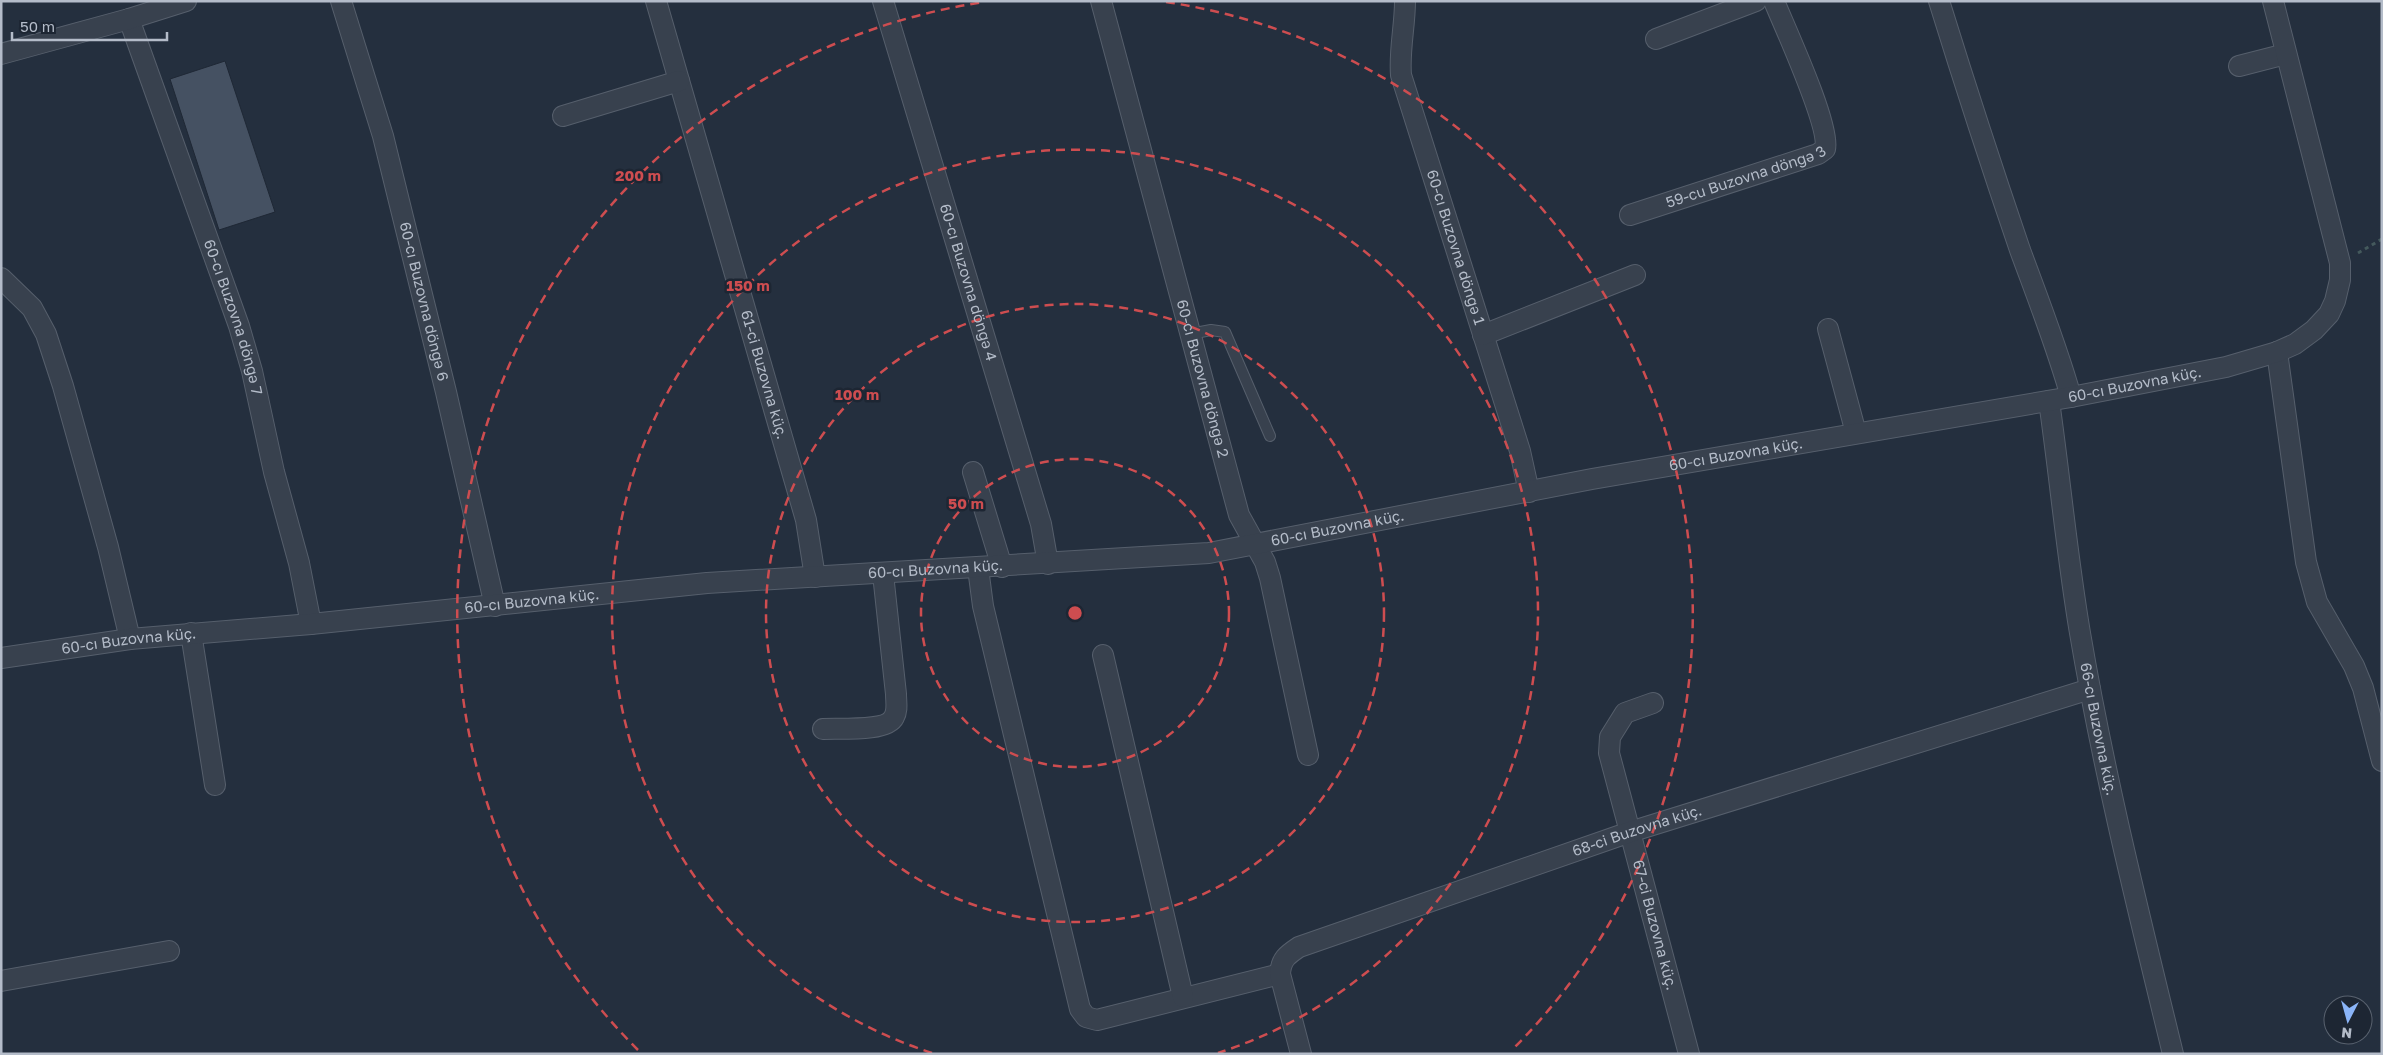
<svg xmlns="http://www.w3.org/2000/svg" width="2383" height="1055" viewBox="0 0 2383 1055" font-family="'Golos Text',sans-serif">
<rect width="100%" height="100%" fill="#242f3e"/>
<path fill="#455162" stroke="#1f2835" d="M225 61 275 212 219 230 170 79Z"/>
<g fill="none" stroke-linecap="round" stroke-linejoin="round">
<g stroke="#565f6c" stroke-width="12">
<path id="lane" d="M1190 334 1211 330 1225 332 1270 436"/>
</g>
<g stroke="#565f6c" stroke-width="22">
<g id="street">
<path id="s1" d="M341 1 383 136 446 392 495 606"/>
<path id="s2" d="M656 1 806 520 815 577"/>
<path id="s3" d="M883 1 1041 524 1048 564"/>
<path id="s4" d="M1101 1 1239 515 1265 562 1270 578 1308 755"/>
<path id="s5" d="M1405 1C1405 26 1399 50 1401 75L1520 451 1529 492"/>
<path d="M1939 1C1965 85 1992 168 2020 250 2038 299 2057 347 2071 397"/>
<path id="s6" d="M129 19 239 326 252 371 274 472 299 563 311 624"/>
<path d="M1656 39 1756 1"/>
<path d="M1 54 129 19 186 1"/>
<path d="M2239 66 2286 54"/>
<path d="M563 116 679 81"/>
<path id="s7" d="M1630 215 1818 154 1825 149C1831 127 1785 28 1774 1"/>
<path d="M1 278 32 308 46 334 63 386 108 547 130 639"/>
<path d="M1828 329 1856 433"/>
<path d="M1483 335 1635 275"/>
<path d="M2277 352 2306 562 2317 602 2354 666 2363 688 2382 761"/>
<path id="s8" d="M2049 401C2060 478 2067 556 2080 633 2104 775 2139 914 2173 1054"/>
<path d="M973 472 1002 567"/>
<path d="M978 568 983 606 1080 1009 1086 1017 1097 1020 1280 974"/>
<path d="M191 633 215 785"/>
<path d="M1103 655 1183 997"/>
<path id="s9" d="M1 658 130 639 311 624 707 583 1209 553 1592 479 2071 397 2226 367 2277 352 2295 344 2314 330 2329 314 2335 301 2340 280V263L2273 1"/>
<path id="s10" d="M1653 703 1625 713 1610 737 1609 753 1689 1054"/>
<path d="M823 729C839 728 887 732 894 717 898 710 896 702 896 694L883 574"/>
<path d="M1 981 169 951"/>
<path id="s11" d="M1301 1054 1280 974C1281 959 1287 955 1299 947L1630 832 2090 689"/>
</g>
</g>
<path stroke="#44595c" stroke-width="3" stroke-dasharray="4 4" stroke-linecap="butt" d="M2358 253 2382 239"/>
<use href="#lane" stroke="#38414e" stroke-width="10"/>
<use href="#street" stroke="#38414e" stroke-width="20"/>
</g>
<g fill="none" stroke="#ce4d50" stroke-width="2.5" stroke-dasharray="9 6">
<circle cx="1075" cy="613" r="154"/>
<circle cx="1075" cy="613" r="309"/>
<path d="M932 1053A463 463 0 1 1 1218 1053"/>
<path d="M638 1050A618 618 0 0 1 984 2M1166 2A618 618 0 0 1 1512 1050"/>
</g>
<g text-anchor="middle" stroke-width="5" stroke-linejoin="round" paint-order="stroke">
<g font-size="15" fill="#b4bcc9" stroke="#1d2633">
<text dy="5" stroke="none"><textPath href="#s7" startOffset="122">59-cu Buzovna döngə 3</textPath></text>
<text dy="5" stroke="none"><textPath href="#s5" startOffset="255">60-cı Buzovna döngə 1</textPath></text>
<text dy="5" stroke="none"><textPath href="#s3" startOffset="294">60-cı Buzovna döngə 4</textPath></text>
<text dy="5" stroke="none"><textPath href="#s1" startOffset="312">60-cı Buzovna döngə 6</textPath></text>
<text dy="5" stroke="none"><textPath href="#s6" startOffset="316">60-cı Buzovna döngə 7</textPath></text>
<text dy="5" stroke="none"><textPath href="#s2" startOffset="389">61-ci Buzovna küç.</textPath></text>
<text dy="5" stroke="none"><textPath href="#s4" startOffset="391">60-cı Buzovna döngə 2</textPath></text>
<text dy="5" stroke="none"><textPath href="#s9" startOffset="2154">60-cı Buzovna küç.</textPath></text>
<text dy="5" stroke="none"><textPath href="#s9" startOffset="1749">60-cı Buzovna küç.</textPath></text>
<text dy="5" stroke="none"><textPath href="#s9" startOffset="1344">60-cı Buzovna küç.</textPath></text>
<text dy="5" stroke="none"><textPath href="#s9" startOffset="939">60-cı Buzovna küç.</textPath></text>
<text dy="5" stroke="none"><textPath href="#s9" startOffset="534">60-cı Buzovna küç.</textPath></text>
<text dy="5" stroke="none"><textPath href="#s9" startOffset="129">60-cı Buzovna küç.</textPath></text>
<text dy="5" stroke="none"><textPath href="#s8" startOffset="332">66-cı Buzovna küç.</textPath></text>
<text dy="5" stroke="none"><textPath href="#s11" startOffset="475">68-ci Buzovna küç.</textPath></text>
<text dy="5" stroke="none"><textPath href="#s10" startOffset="252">67-ci Buzovna küç.</textPath></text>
</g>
</g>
<circle cx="1075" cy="613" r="8" fill="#ce4d50" stroke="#1d2633" stroke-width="2.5"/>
<g font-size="15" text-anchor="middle" font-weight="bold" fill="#ce4d50" stroke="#1d2633" stroke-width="5" stroke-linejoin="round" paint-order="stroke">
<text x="638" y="181">200 m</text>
<text x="748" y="291">150 m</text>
<text x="857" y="400">100 m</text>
<text x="966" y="509">50 m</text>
</g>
<rect width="2383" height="1055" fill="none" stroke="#b4bcc9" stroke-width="5"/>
<g transform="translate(2348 1020) rotate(186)"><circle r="24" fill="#1d2633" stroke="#59626f"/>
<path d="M0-4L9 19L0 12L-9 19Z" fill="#8ab4f8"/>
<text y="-8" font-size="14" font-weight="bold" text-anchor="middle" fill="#b4bcc9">N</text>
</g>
<path d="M12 32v8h155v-8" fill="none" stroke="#b4bcc9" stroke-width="2.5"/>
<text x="20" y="32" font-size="15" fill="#b4bcc9" stroke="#1d2633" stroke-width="4" paint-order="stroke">50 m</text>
</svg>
